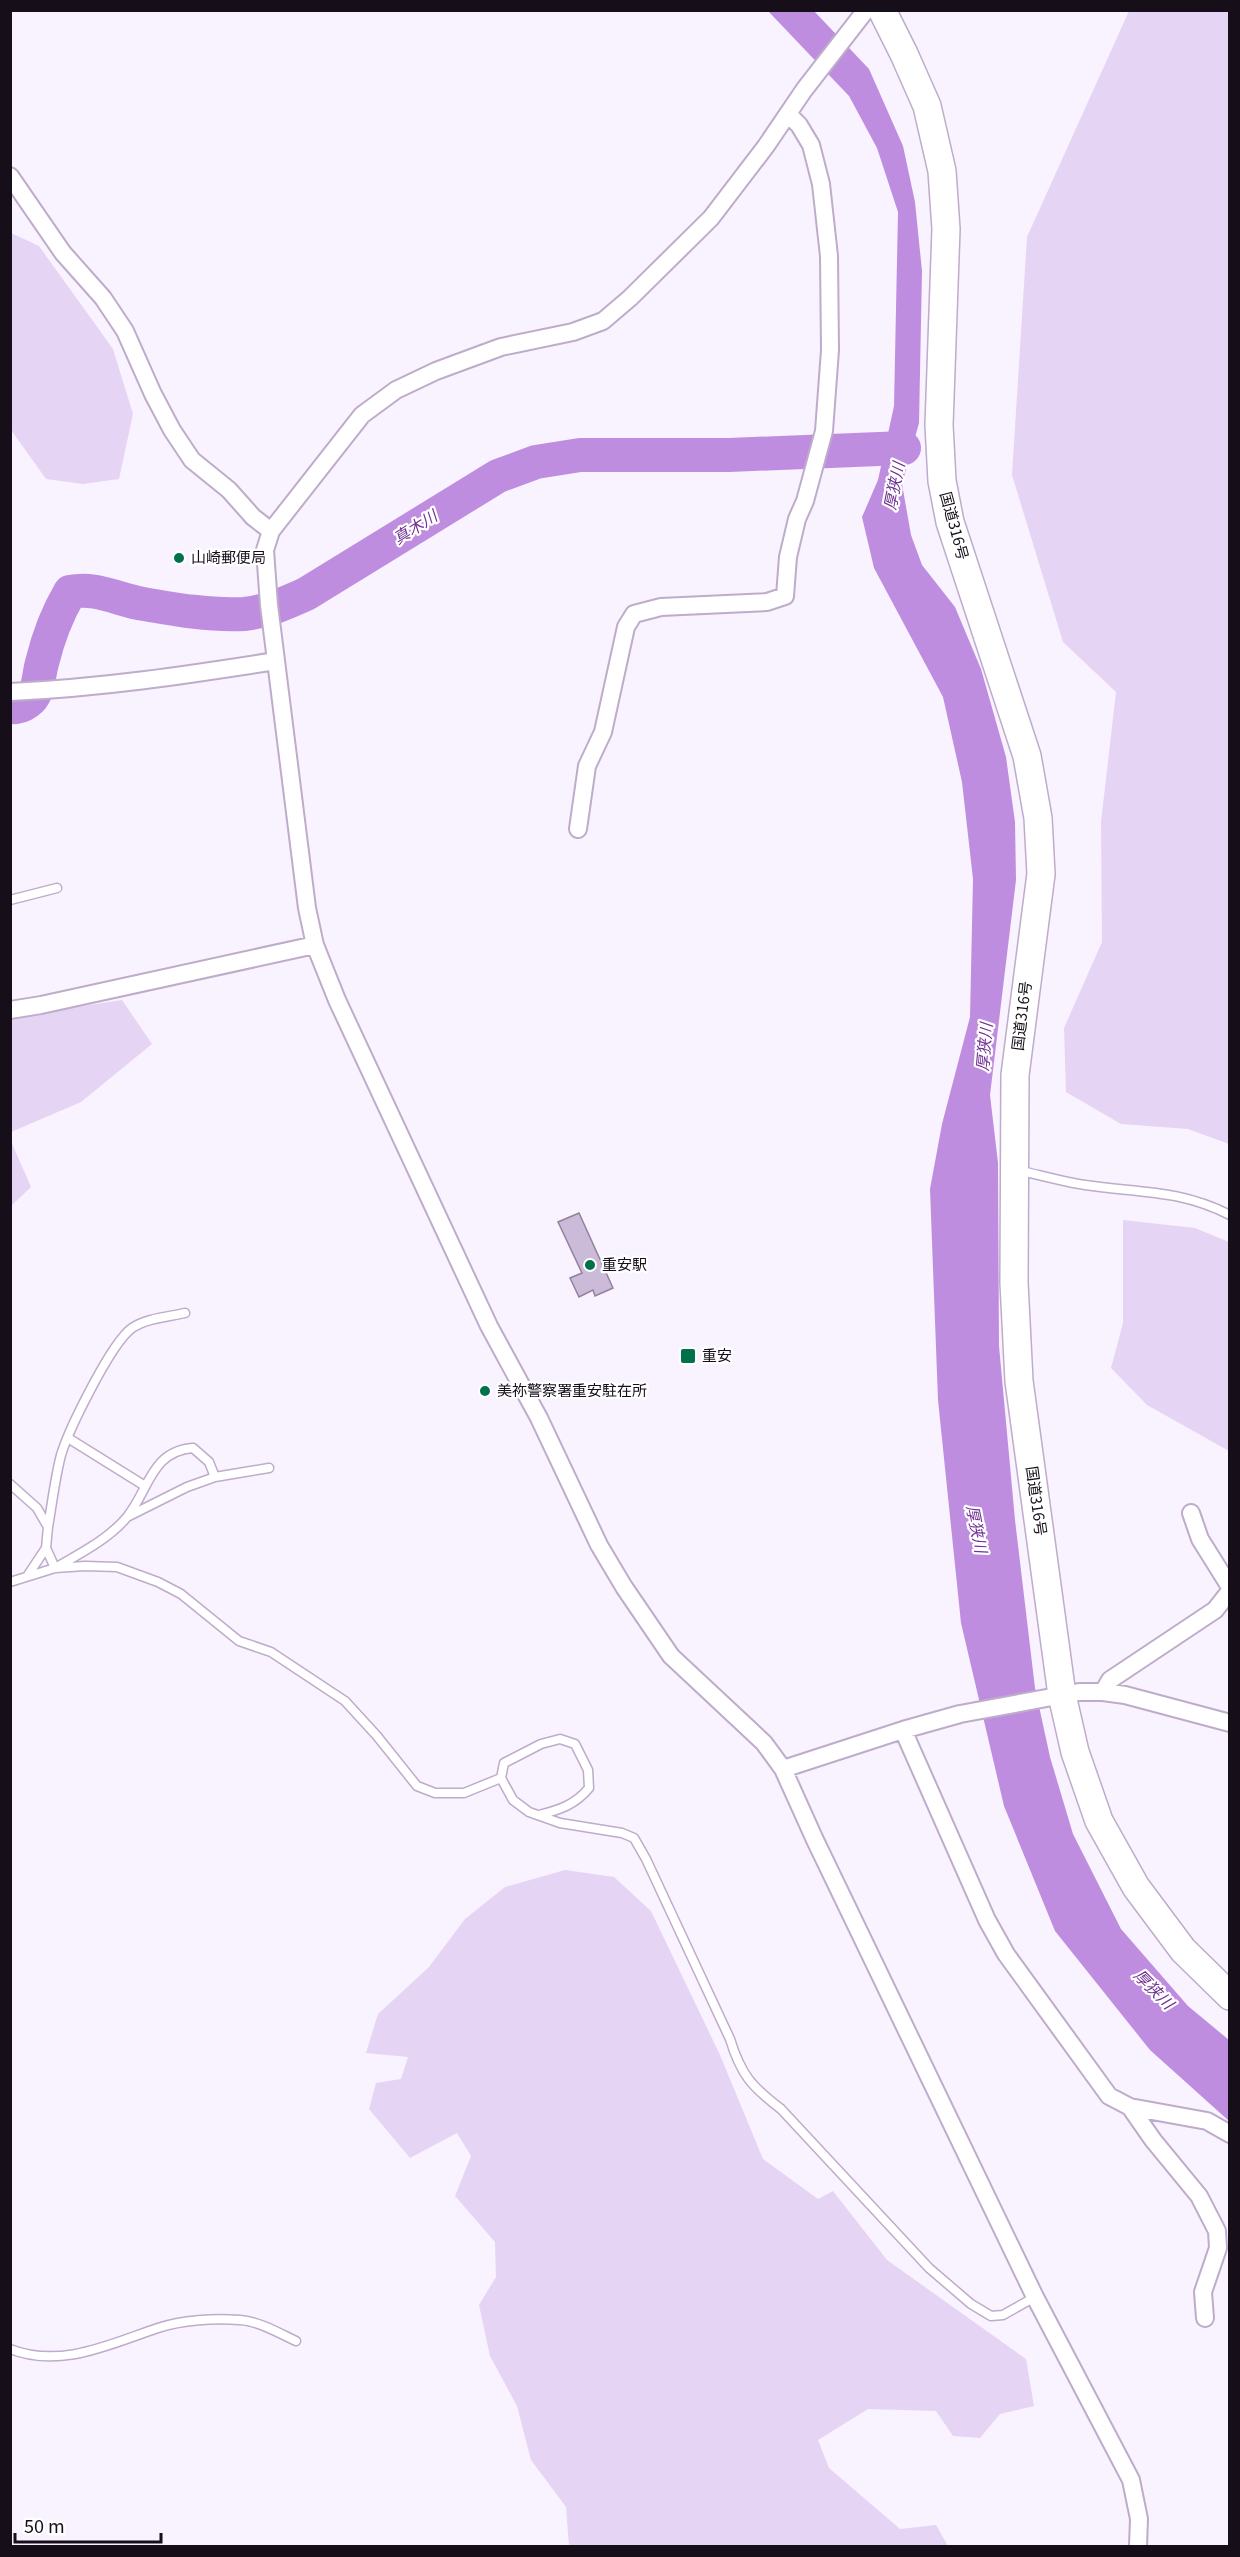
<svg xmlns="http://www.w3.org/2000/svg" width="1240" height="2557" viewBox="0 0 1240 2557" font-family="Georgia,'Noto Sans JP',serif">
<rect width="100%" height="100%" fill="#f9f2ff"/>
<path fill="#e6d4f4" d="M1129 11H1229V1144L1188 1129 1121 1124 1066 1092 1064 1028 1102 942 1101 822 1116 692 1063 642 1012 475 1027 237Z
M11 233 39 246 113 349 133 414 119 479 83 484 46 479 11 430Z
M122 1000 152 1044 81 1102 11 1132V1017Z
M10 1139 31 1187 11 1206H10Z
M1123 1220 1195 1228 1229 1242V1451L1147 1405 1111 1368 1123 1323Z
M565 1870 614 1877 651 1911 720 2055 763 2159 818 2199 833 2191 887 2260 1026 2359 1034 2406 1000 2414 980 2438 953 2436 936 2411 868 2409 818 2440 829 2468 900 2529 936 2525 948 2546H569L566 2507 531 2460 517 2406 490 2356 479 2305 496 2277 495 2242 455 2196 471 2156 457 2133 410 2158 369 2109 376 2083 401 2079 408 2057 366 2053 378 2014 429 1967 465 1919 505 1887Z"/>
<path fill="#bf8de0" d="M768 11H814L869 69 903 146 915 202 922 271 919 423 902 484 911 535 922 565 955 607 981 669 1006 757 1015 822 1016 880 990 1095 998 1163 999 1346 1015 1520 1035 1688 1050 1757 1073 1834 1121 1929 1188 2006 1229 2040V2121L1150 2050 1055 1931 1004 1806 961 1623 938 1400 930 1189 942 1124 970 1017 973 879 962 782 943 697 874 568 862 517 878 480 894 406 898 212 877 148 849 96Z"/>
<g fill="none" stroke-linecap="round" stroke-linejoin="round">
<path stroke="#bf8de0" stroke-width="34" d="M10 707C19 708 30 703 34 695 39 686 39 673 42 663 48 638 57 614 70 592 94 587 115 598 138 603 172 609 210 616 244 614 266 612 286 603 306 594L498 476 536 462 580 455H729L904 448"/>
</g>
<path fill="#ccbad9" stroke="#92819e" stroke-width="1.5" d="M579 1213 613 1288 595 1296 593 1290 579 1297 570 1278 582 1273 558 1222Z"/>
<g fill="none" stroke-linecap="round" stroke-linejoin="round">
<g stroke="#beacca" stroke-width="11">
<path id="service" d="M10 900 57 888
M1017 1170C1040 1175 1063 1182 1085 1185 1139 1193 1178 1189 1230 1215
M68 1438 145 1486
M10 1484 37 1508 48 1527 46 1548 55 1568C79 1554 109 1539 127 1517 149 1490 151 1451 193 1448L209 1462 215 1477
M127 1517 187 1487 215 1477 269 1468
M48 1527C52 1504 55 1478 61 1455 69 1429 111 1343 132 1328 147 1318 168 1317 185 1313
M28 1575 46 1548
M10 1582 55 1568 85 1566 117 1567 158 1582 181 1594 239 1641 271 1652 345 1701 377 1736 417 1786 435 1793H464L501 1778 504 1763 541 1744 560 1739 575 1744 588 1770 589 1788C575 1805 559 1810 539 1815
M501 1778 513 1800 529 1812 560 1823 622 1833 634 1838 646 1859 730 2039C741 2075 752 2087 781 2109L929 2268 971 2304 991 2316 1003 2315 1035 2297
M10 2349C61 2369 110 2344 158 2328 182 2320 214 2318 240 2320 258 2321 279 2333 296 2341"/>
</g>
<g stroke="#beacca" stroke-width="20">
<path id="minor" d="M866 10 804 90 766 146 711 218 630 298 603 321 573 332 501 347 436 371 396 390 362 415 271 531 265 550 269 605 307 908 315 945 337 1000 489 1326 539 1418 599 1545 624 1587 671 1656 764 1743 783 1769 815 1840 1035 2297 1131 2480 1139 2519 1138 2546
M10 176 63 253 103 298 125 331 153 394 172 430 192 460 229 490 253 517 271 531
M10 692C100 688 187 675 276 661
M578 829 587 766 603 732 626 627 634 614 661 607 767 602 785 596 788 557 797 519 805 501 824 431 830 350 829 256 821 184 811 145 799 125 788 114
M10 1010 41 1005 315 945
M1191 1513 1200 1539 1230 1587
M1103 1692 1110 1680 1215 1610 1230 1591
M903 1730 987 1920 1006 1954 1109 2096 1130 2107 1207 2121 1230 2134
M783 1769 903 1730 960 1714 1079 1692H1103L1125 1695 1230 1723
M1130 2107 1153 2140 1199 2196 1217 2231 1218 2248 1203 2292 1205 2318"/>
</g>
<g stroke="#beacca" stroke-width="30">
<path id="trunk" d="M882 10 904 54 927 106 942 171 946 229 939 425 942 481 950 522 1027 756 1038 818 1041 874 1015 1075 1014 1283 1019 1381 1062 1695 1075 1752 1099 1821 1136 1887 1183 1950 1230 1996"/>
</g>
<use href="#service" stroke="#fff" stroke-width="8"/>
<use href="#minor" stroke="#fff" stroke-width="16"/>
<use href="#trunk" stroke="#fff" stroke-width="27"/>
</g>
<g fill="#00714b" stroke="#fff" stroke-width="2">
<circle cx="179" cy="558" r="6"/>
<circle cx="590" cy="1265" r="6"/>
<rect x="680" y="1348" width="16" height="16" rx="3"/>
<circle cx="485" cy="1391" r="6"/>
</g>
<g text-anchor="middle" stroke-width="4.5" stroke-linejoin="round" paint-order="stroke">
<g font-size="15" fill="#160f1a" stroke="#fff">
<text transform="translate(954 526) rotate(75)" y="5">国道316号</text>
<text transform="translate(1022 1016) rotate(-83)" y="5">国道316号</text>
<text transform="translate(1036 1501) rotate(82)" y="5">国道316号</text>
</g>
<g font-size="15" fill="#160f1a" stroke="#fff" text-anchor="start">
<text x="191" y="563">山崎郵便局</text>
<text x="602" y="1270">重安駅</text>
<text x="702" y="1361">重安</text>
<text x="497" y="1396">美祢警察署重安駐在所</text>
</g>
<g font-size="16" font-style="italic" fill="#703292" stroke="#fff">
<text transform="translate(894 486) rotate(-79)" y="6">厚狭川</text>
<text transform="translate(415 527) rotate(-32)" y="6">真木川</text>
<text transform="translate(984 1047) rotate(-85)" y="6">厚狭川</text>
<text transform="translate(977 1529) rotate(79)" y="6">厚狭川</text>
<text transform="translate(1154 1989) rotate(45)" y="6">厚狭川</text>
</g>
</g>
<rect width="1240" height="2557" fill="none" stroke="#160f1a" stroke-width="24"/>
<path d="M15 2533v9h146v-9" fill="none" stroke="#160f1a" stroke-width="3"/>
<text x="24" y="2533" font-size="18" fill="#160f1a" stroke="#ffffff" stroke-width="4.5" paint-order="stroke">50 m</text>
</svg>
